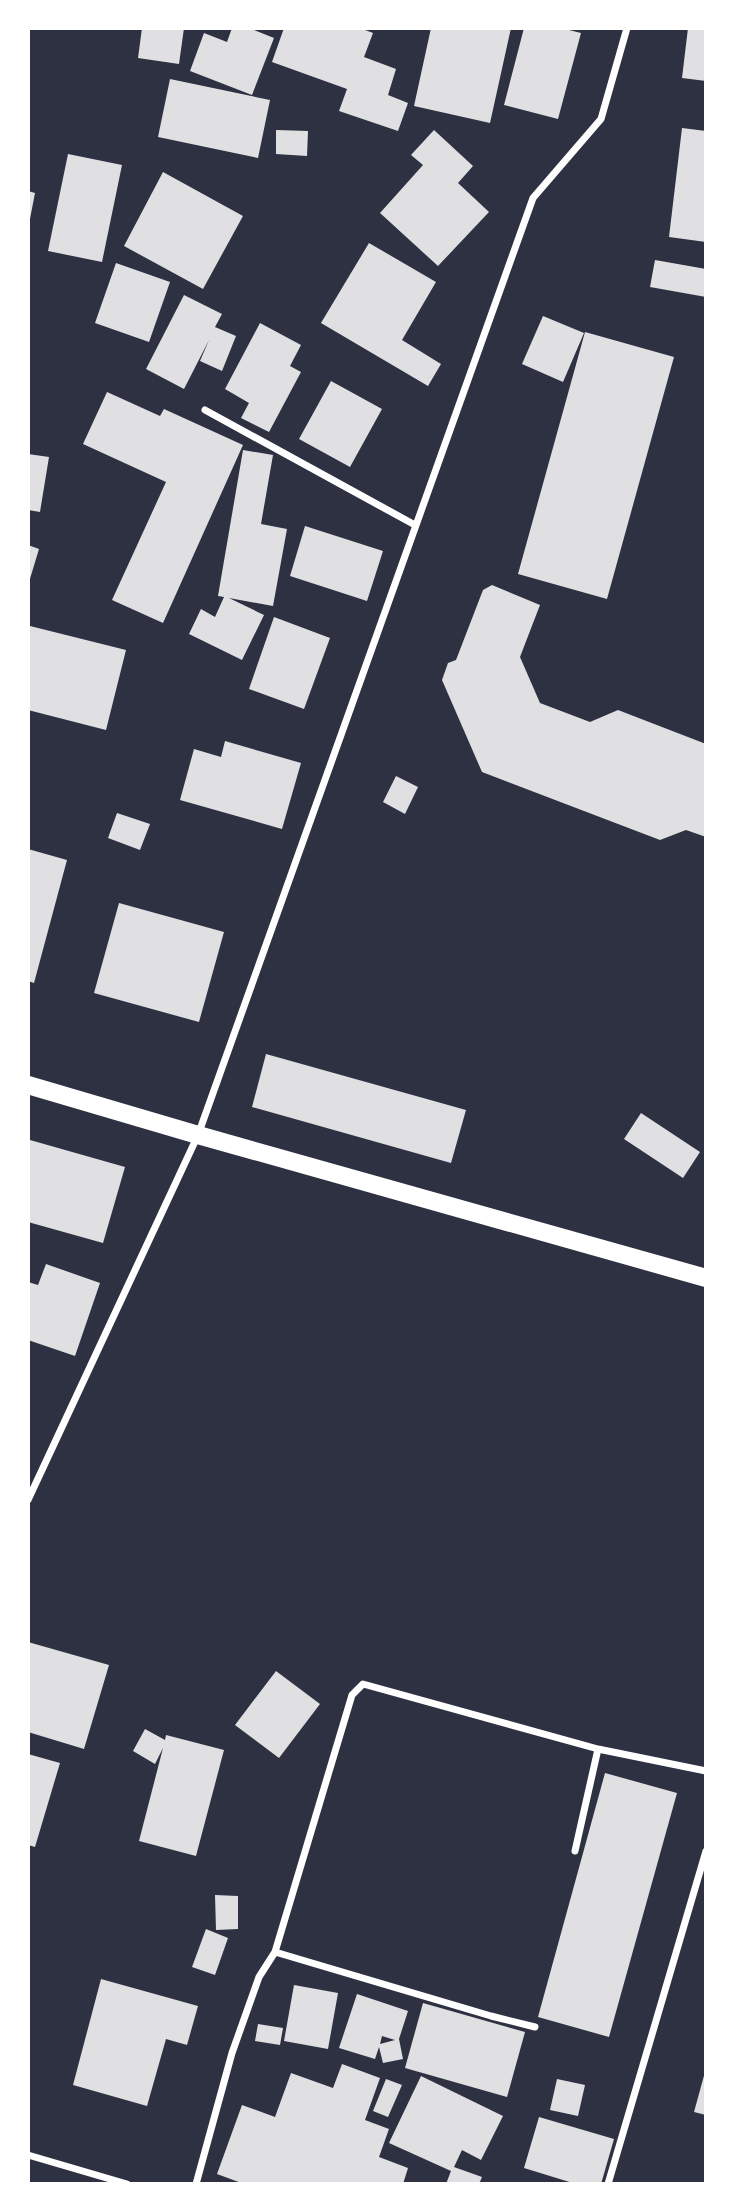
<svg xmlns="http://www.w3.org/2000/svg" width="734" height="2212" viewBox="0 0 734 2212" font-family="Inter,sans-serif">
<rect width="100%" height="100%" fill="#2d3142"/>
<path fill="#e0e0e3" fill-rule="evenodd" d="M142 28H184L179 64 138 58Z
M232 28H249L274 38 252 95 190 71 204 33 227 42Z
M284 28H360L373 33 364 57 396 69 388 95 408 103 398 131 339 111 347 89 272 62Z
M431 28H511L490 123 414 106Z
M524 28H561L581 33 558 119 504 105Z
M688 28H706V81L682 78Z
M170 79 270 100 258 158 158 137Z
M682 128 706 131V242L669 237Z
M276 130 308 131 307 156 276 154Z
M434 130 473 166 458 183 489 212 438 266 380 213 423 165 411 155Z
M68 154 122 165 102 262 48 251Z
M163 172 243 216 203 289 124 246Z
M28 191 35 193 29 224H28Z
M369 243 436 282 402 340 441 364 428 386 321 323Z
M655 260 706 269V297L650 287Z
M116 263 170 282 149 342 95 323Z
M184 295 222 314 215 327 236 336 222 371 200 361 209 340 184 389 146 369Z
M543 316 584 333 563 382 522 364Z
M260 323 301 345 290 366 301 372 269 432 241 418 249 403 225 389Z
M585 332 674 357 607 599 518 574Z
M331 381 382 409 350 467 299 439Z
M107 392 160 416 164 409 243 445 163 623 112 600 166 482 83 444Z
M243 450 273 455 261 524 287 529 273 606 229 598 264 615 242 660 189 634 201 609 215 617 224 597 218 596Z
M28 454 49 457 40 512 28 510Z
M305 526 383 551 367 601 290 576Z
M28 545 39 549 29 582H28Z
M492 585 540 605 520 657 540 703 590 722 618 710 706 744V837L686 830 660 840 482 772 442 680 448 663 456 660 483 590Z
M274 617 330 638 304 709 249 689Z
M30 626 126 650 106 730 28 710V636Z
M225 741 301 763 282 829 180 800 194 749 221 757Z
M396 776 418 787 405 814 383 802Z
M117 813 150 824 140 850 108 838Z
M28 849 67 860 34 983 28 981Z
M119 903 224 932 199 1022 94 993Z
M266 1054 466 1110 451 1163 252 1107Z
M641 1113 700 1152 683 1178 624 1139Z
M30 1140 125 1167 103 1243 28 1222V1146Z
M46 1264 100 1283 75 1356 28 1340V1282L38 1285Z
M28 1642 109 1665 84 1749 28 1732Z
M276 1671 320 1704 279 1758 235 1725Z
M145 1729 165 1740 166 1735 224 1750 196 1856 139 1841 163 1748 155 1764 133 1751Z
M28 1754 60 1763 35 1847 28 1845Z
M605 1773 677 1793 609 2037 538 2017Z
M215 1895 238 1896V1929L216 1930Z
M206 1929 228 1938 215 1975 192 1967Z
M101 1979 198 2006 187 2045 166 2039 147 2106 73 2085Z
M294 1985 338 1993 328 2049 284 2041Z
M357 1994 408 2011 399 2039 403 2059 383 2063 379 2047 375 2059 339 2048ZM382 2036 395 2040 380 2044Z
M423 2003 525 2032 507 2097 405 2068Z
M258 2024 283 2028 280 2045 255 2041Z
M342 2064 380 2078 365 2120 389 2129 379 2157 408 2168 403 2184H244L217 2174 242 2105 275 2117 291 2073 333 2088Z
M705 2072H706V2115L694 2112Z
M421 2076 503 2116 481 2160 462 2150 454 2167 482 2177 479 2184H446L451 2171 389 2143Z
M386 2079 402 2085 388 2117 373 2111Z
M557 2079 585 2085 578 2116 550 2110Z
M539 2117 614 2139 601 2184H576L524 2168Z"/>
<g fill="none" stroke-linecap="round" stroke-linejoin="round">
<path stroke="#fff" stroke-width="7" d="M205 410 415 525
M28 1500 198 1135 533 198 601 119 627 28
M575 1851 598 1749
M275 1952 491 2016 535 2027
M28 2155 127 2184
M196 2184 232 2053 259 1977 275 1952 352 1695 363 1684 598 1749 706 1771
M608 2184 706 1851"/>
<path stroke="#fff" stroke-width="18" d="M28 1085 198 1135 706 1278"/>
</g>
<rect width="734" height="2212" fill="none" stroke="#ffffff" stroke-width="60"/>
</svg>
